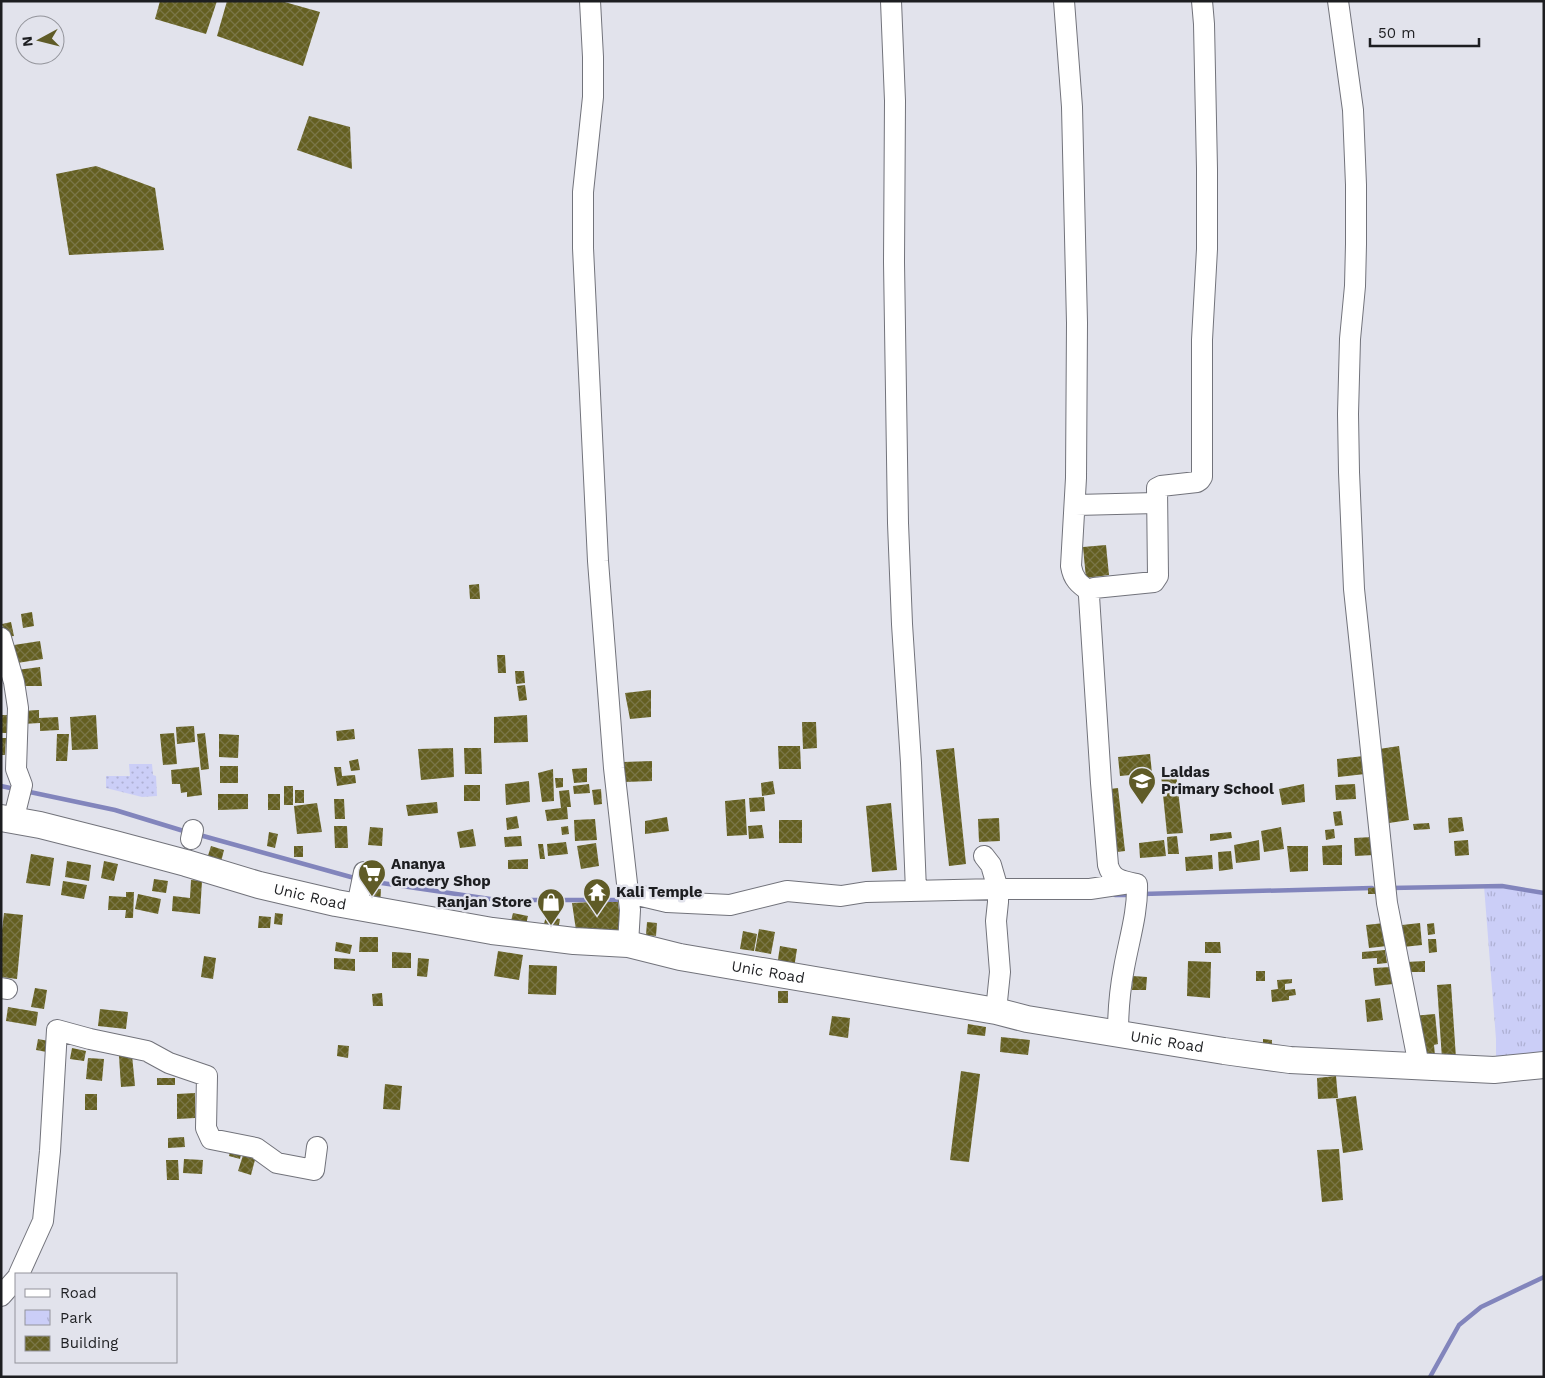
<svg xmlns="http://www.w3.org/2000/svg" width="1545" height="1378" viewBox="0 0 1545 1378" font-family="'Work Sans',sans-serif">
<defs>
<pattern id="park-tufts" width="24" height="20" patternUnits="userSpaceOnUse" patternTransform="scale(1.25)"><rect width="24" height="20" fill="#cbcef7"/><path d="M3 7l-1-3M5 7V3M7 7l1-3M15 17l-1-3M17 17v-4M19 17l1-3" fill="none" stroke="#aeb0d3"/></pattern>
<pattern id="garden-dots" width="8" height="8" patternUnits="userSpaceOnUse" patternTransform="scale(1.25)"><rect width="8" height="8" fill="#cbcef7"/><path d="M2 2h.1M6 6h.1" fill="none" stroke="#aeb0d3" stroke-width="1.8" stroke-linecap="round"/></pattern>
<pattern id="building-cross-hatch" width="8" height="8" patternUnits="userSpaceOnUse" patternTransform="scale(1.25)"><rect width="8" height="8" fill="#645f21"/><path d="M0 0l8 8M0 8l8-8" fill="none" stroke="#7a7648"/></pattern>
</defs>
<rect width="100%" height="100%" fill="#e2e3ec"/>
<path fill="url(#park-tufts)" d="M1484 886 1544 893V1062L1496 1064V1039Z"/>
<path fill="url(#garden-dots)" d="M129 764H152L153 775 156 776 157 796 142 797 106 788V776H130Z"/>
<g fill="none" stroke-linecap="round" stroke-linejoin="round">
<path stroke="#8285bc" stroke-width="4.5" d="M1 786 15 789
M25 791 115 810 187 832
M196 834 358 879
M368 881 497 900H623
M1390 888 1502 886 1544 893
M1142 894 1372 888
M1115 895H1132
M1430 1377 1459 1325 1481 1307 1544 1277"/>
</g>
<path fill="url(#building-cross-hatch)" d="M160 1H217L206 34 155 19Z
M227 1H281L320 12 303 66 217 36Z
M309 116 350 127 352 169 297 150Z
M96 166 155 188 164 250 69 255 56 174Z
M1106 545 1109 575 1086 578 1083 547Z
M479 584 480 599H470L469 585Z
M32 612 34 626 23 628 21 614Z
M11 622 14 636 5 637 2 624Z
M40 641 43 659 17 663 14 645Z
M497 655H505L506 673H498Z
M40 667 42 686H18L17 670Z
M515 671H524L525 683 516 684Z
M525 685 527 700 519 701 517 686Z
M651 690V717L630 719 625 693Z
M39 710V718L58 717 59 730 40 731V723L22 724 21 711Z
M1 715H11V733H1Z
M96 715 98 749 72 750 70 717Z
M527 715 528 742 494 743V717Z
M802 722H816L817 748 803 749Z
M194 726 195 742 177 744 176 727Z
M354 729 355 739 337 741 336 731Z
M174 733 177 764 163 765 160 734Z
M205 733 209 769 201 770 197 734Z
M57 734H69L67 761H56Z
M219 734 239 735 238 758 219 757Z
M1 738H6L5 755H1Z
M778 746H800L801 769H779Z
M1399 746 1409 820 1389 823 1379 749Z
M453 748 454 777 421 780 418 749Z
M464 748H481L482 774H465Z
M954 748 966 864 949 866 936 750Z
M1150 754 1152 773 1120 776 1118 757Z
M1364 756 1365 774 1338 777 1337 759Z
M358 759 360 770 351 771 349 761Z
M652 761V781L625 782 623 762Z
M220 766H238V783H220Z
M199 767 202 795 187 797V792L181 793 180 784H172L171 770Z
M334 767H341L342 776 355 775 356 783 337 786Z
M587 768V782L574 783 572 769Z
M553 769 554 801 542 802 538 773Z
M1176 773 1183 833 1167 834 1161 775Z
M555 778H563V787L556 788Z
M529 781 530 802 506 805 505 784Z
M773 781 775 794 762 796 761 783Z
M589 784 590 793 574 794 573 786Z
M1304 784 1305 802 1282 805 1279 789Z
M1355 784 1356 799 1336 800 1335 785Z
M464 785H480V801H464Z
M284 786H293V805H284Z
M1118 788 1125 851 1110 853 1102 790Z
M601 789 602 804 594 805 592 790Z
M295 790H304V803H295Z
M569 790 571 807H567L568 819 547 821 545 810 561 808 559 791Z
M218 794H248V809L218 810Z
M268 794H280V810H268Z
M764 797 765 811 750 812 749 798Z
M334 799H344L345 819H335Z
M745 799 747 835 727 836 725 801Z
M437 802 438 813 408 816 406 805Z
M317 803 322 832 297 834 294 806Z
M891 803 897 870 872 872 866 806Z
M1341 811 1343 825 1335 826 1333 812Z
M517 816 519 828 507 830 506 818Z
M667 817 669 831 645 834V821Z
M1462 817 1464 831 1449 833 1448 818Z
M999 818 1000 841 979 842 978 819Z
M595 819 597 840 575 841 574 820Z
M779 820H802V843H779Z
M1429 823 1430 829 1414 830 1413 824Z
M762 825 764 838 749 839 748 826Z
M334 826H347L348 848H335Z
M568 826 569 834 562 835 561 827Z
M370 827 383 828 382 846 368 845Z
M1281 827 1284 849 1264 852 1261 831Z
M473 829 476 846 460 848 457 832Z
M1334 829 1335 838 1326 840 1325 830Z
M269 832 278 834 275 848 267 846Z
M1231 832 1232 838 1210 841V834Z
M521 836 522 846 505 847 504 837Z
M1177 836 1179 854H1168L1167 837Z
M1372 837 1374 855 1355 856 1354 838Z
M1164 840 1166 856 1140 858 1139 843Z
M1259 840 1260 860 1236 863 1234 845Z
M1468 840 1469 855 1455 856 1454 841Z
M566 842 568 854 548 856 547 844Z
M596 843 599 866 581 869 577 846Z
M538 844H543L545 859H540Z
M1342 845V865H1323L1322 846Z
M211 846 224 850 220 866 206 862Z
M294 846H303V857H294Z
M1287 846H1308V871L1290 872Z
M1231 851 1233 869 1219 871 1218 852Z
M31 854 54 858 50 886 26 883Z
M1212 855 1213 869 1186 871 1185 857Z
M528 859V869H508V860Z
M67 861 91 865 89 881 65 877Z
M104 861 118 864 114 881 101 878Z
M154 879 168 881 166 893 152 891Z
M191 880 202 881 200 914 172 911 173 896 190 898Z
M63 881 87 885 84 899 61 895Z
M1381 887V894H1368V888Z
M364 888 381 889 380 906 363 905Z
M126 892H134L133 918H125L126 910H108L109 896 126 897Z
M138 894 161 899 158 914 135 909Z
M594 902H618L621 929 608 939 577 937 572 903Z
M4 913 23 915 17 979 1 977V939Z
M275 913 283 914 282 925 274 924Z
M513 913 528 916 525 929 510 925Z
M259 916 271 917 270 928H258Z
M546 916 560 919 557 936 542 932Z
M647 922 657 923 656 936 646 935Z
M1384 923 1387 946 1369 948 1366 925Z
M1420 923 1422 945 1403 947 1402 925Z
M1434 923 1435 934 1428 935 1427 924Z
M759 929 775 932 771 954 755 951Z
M743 931 757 934 754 951 740 949Z
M360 937H378V952H359Z
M1428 939H1436L1437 952 1429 953Z
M336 942 352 945 350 954 335 951Z
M1205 942H1220L1221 953H1205Z
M780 946 797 949 794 968 777 966Z
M1385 950 1387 963 1377 964V958L1362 959V952Z
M498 951 523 955 519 980 494 976Z
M392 952 411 953V968H392Z
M204 956 216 958 213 979 201 977Z
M334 958 355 959V971L334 969Z
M418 958 429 959 427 977 417 976Z
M1188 961 1211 962 1210 998 1187 996Z
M1425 961V972H1407L1406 962Z
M529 965 557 966 556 995 528 994Z
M1391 967 1393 984 1375 986 1373 968Z
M1256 971H1265V981H1256Z
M1133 976 1147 977 1146 990H1132Z
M1292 979V983L1285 984V990L1295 989 1296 995 1289 996V1000L1272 1002 1271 990 1278 989 1277 980Z
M1451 984 1456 1058 1442 1059 1437 985Z
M35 988 47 990 44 1009 31 1007Z
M778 991H788V1003H778Z
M382 993 383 1006H373L372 994Z
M1380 998 1383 1020 1367 1022 1365 1000Z
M8 1007 38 1012 36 1026 6 1021Z
M100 1009 128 1012 126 1029 98 1026Z
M1435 1014 1438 1044 1434 1045 1435 1056 1417 1058 1412 1016Z
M832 1016 850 1018 848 1038 829 1035Z
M968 1024 986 1027 985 1036 967 1034Z
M1001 1037 1030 1040 1028 1055 1000 1052Z
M38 1039 54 1042 52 1053 36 1050Z
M1263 1039 1272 1040V1048H1263Z
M338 1045 349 1046 348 1058 337 1056Z
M72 1048 86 1051 84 1061 70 1059Z
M132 1055 135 1086 121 1087 119 1056Z
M88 1058 104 1059 102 1081 86 1079Z
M961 1071 980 1074 969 1162 950 1160Z
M1336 1076 1338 1098 1318 1099 1317 1078Z
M157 1078H175V1085H157Z
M385 1084 402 1086 400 1110 383 1109Z
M195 1093V1118L177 1119V1094Z
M85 1094H97V1110H85Z
M1356 1096 1363 1150 1343 1153 1336 1099Z
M184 1137 185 1147 168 1148V1138Z
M231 1148 242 1151 240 1159 229 1156Z
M1339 1149 1343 1200 1322 1202 1317 1150Z
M244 1152 256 1156 251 1175 238 1171Z
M184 1159 203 1160 202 1174 183 1173Z
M166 1160H178L179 1180H167Z"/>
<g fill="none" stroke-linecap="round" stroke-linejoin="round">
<g stroke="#72737b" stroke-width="22">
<path id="minor" d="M590 1 593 57V97L583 192V248L598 561 614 768 630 910 628 944
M891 1 895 101 894 262 898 523 902 624 911 763 916 891
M1064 1 1072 107 1077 323 1076 478 1071 566C1073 579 1079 584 1089 591
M1338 1 1353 110 1356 185V244L1355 286 1350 339 1348 414 1349 472 1354 589 1387 903 1419 1066
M1076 505 1156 503
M1 638 14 682 18 708 16 769 22 785 13 821
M191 839 193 830
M984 856 991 865 998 889V902L996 921 1000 972 996 1011
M629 893 667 902 730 905 787 891 841 896 866 892 998 889H1090L1130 883
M357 906 364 872
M1 988 7 989
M1118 1033C1118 1011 1120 989 1124 968 1129 940 1138 912 1137 884 1122 881 1112 880 1108 865L1101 783 1089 596V591L1094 588 1154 582 1158 576 1157 488 1161 486 1197 482 1200 480 1202 477V340L1207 249V169L1204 24 1202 1
M19 1274 43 1221 50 1151 57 1030 90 1039 147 1051 169 1063 207 1076 206 1128 211 1139 256 1148 277 1163 314 1170 317 1147
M1 1296 16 1279"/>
</g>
<g stroke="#72737b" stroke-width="28">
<g id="major">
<path id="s1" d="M1 818 40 825 115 844 186 863 259 885 336 903 492 931 574 941 628 944 680 957 996 1011 1027 1019 1224 1051 1290 1060 1494 1070 1544 1065"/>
</g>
</g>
<use href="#minor" stroke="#fff" stroke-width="20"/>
<use href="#major" stroke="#fff" stroke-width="26"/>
</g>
<defs>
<g id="school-pin" transform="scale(1.4375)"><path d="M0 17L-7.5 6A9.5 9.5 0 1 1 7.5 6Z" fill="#5f5b27" stroke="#e2e3ec"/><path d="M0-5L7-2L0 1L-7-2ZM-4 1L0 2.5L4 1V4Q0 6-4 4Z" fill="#fff"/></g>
<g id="supermarket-pin" transform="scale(1.4375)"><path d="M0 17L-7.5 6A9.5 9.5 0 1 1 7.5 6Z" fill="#5f5b27" stroke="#e2e3ec"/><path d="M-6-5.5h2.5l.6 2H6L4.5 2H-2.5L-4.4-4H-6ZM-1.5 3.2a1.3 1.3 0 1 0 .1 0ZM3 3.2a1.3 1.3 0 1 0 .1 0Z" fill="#fff"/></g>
<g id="temple-pin" transform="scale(1.4375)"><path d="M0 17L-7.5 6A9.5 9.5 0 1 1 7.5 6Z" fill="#5f5b27" stroke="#e2e3ec"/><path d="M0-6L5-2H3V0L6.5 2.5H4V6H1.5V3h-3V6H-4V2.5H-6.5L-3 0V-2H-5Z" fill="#fff"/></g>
<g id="shop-pin" transform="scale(1.4375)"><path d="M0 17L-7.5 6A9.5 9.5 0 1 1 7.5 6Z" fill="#5f5b27" stroke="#e2e3ec"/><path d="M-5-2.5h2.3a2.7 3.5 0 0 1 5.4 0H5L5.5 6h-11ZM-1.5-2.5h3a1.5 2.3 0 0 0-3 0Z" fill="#fff"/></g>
</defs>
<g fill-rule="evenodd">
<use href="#school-pin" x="1142" y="781"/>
<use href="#supermarket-pin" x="372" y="873"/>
<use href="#temple-pin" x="597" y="892"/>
<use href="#shop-pin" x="551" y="902"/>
</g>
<g text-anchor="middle" stroke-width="5" stroke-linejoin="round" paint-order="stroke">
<g font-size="15" font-weight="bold" fill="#1d1e21" stroke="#e2e3ec" text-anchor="start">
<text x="1161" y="777">Laldas<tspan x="1161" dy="17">Primary School</tspan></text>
<text x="391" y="869">Ananya<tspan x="391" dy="17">Grocery Shop</tspan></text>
<text x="616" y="897">Kali Temple</text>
<text x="532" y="907" text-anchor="end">Ranjan Store</text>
</g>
<g font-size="15" fill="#1d1e21" stroke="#e2e3ec">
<text dy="5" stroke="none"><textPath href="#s1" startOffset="319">Unic Road</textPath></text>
<text dy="5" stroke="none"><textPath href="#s1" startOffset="784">Unic Road</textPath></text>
<text dy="5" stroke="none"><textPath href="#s1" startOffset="1189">Unic Road</textPath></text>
</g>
</g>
<rect width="1545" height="1378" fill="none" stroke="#1d1e21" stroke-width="5"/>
<rect x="15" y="1273" width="162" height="90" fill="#e2e3ec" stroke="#93949b"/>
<rect x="25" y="1289" width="25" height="8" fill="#ffffff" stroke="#93949b"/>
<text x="60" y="1298" font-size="15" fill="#1d1e21">Road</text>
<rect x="25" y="1310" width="25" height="15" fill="url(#park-tufts)" stroke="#93949b"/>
<text x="60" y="1323" font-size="15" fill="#1d1e21">Park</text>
<rect x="25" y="1336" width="25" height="15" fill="url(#building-cross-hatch)" stroke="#93949b"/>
<text x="60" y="1348" font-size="15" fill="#1d1e21">Building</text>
<g transform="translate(40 40) rotate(263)"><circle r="24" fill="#e2e3ec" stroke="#93949b"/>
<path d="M0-4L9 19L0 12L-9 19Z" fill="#5f5b27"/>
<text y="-8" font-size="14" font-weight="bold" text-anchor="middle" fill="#1d1e21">N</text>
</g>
<path d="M1370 38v8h109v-8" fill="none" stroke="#1d1e21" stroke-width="2.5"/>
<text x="1378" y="38" font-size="15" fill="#1d1e21" stroke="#e2e3ec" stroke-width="4" paint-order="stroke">50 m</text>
</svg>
